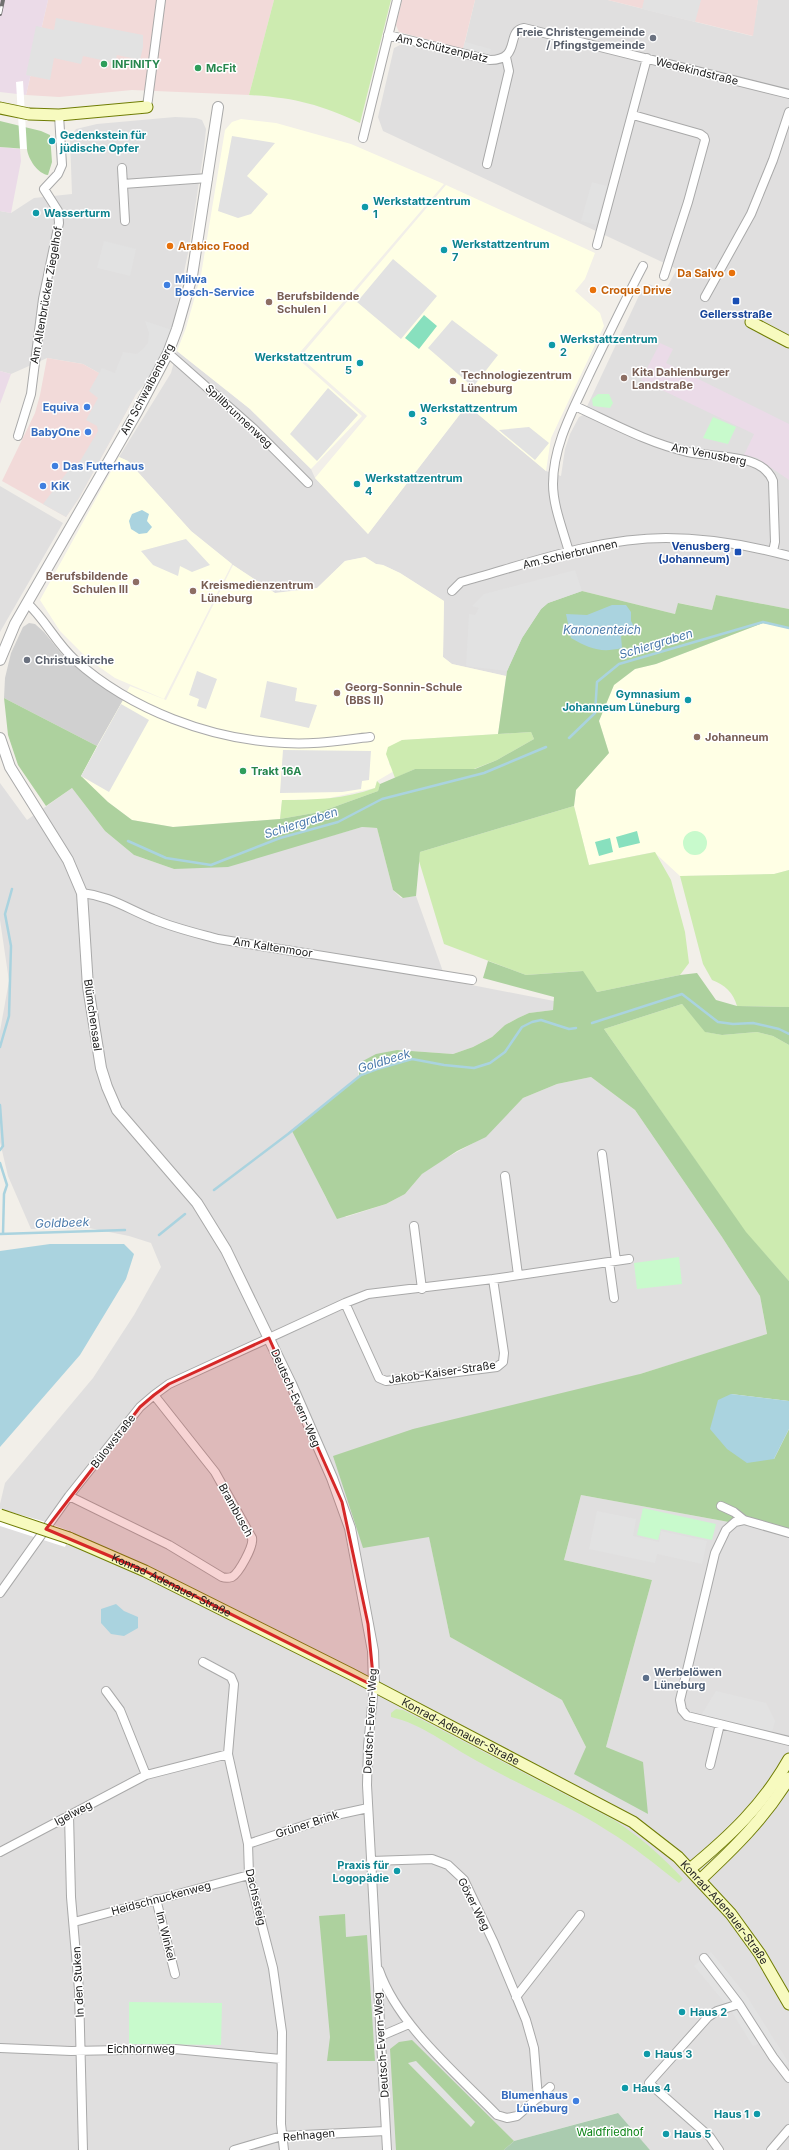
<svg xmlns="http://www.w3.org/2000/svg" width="789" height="2150" viewBox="0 0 789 2150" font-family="Inter,sans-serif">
<rect width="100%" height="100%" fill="#f2efe9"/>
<path fill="#e0dfdf" d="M475 0H608L752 36 758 0H789V609L716 595 712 610 679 603 675 614 582 591 507 671 506 676 452 664 443 657 444 601 400 573 383 565 376 564 365 557 345 561 317 588 275 593 233 565 191 531 128 461 119 457 171 373 177 351 250 409 311 469 315 478 368 534 467 405 546 471 561 476 565 449 570 434 579 417 583 415 643 287 649 284 665 291 677 269 383 131 378 117 394 48 400 45H406L461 58Z
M175 117 196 118 202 120 206 129 204 149 189 248 172 330 136 394 83 364 47 358 11 374 0 371V211L11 213 34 198 72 194 70 138 76 129 97 124Z
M0 486 63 523 0 632Z
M0 783 27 820 72 788 105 831 134 855 174 869 313 841 362 827 377 828 393 890 401 898 416 896 446 980 554 1001 553 1010 529 1013 518 1018 505 1025 492 1037 473 1047 453 1054 397 1050 373 1056 359 1065 358 1077 331 1101 316 1177 326 1198 346 1217 386 1204 405 1194 422 1174 439 1162 486 1136 523 1098 557 1084 591 1077 635 1110 722 1237 760 1296 767 1335 640 1374 429 1536 450 1637 562 1700 586 1747H606L652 1580 564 1560 581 1495 789 1533V2150H650L617 2113 514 2141 504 2150H0V1504L5 1483 93 1378 134 1315 161 1267 151 1243 129 1236 89 1228 31 1229 8 1176 0 1142V1031L9 981 0 920Z"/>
<path fill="#f2dad9" d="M48 0H274L249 95 132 90 59 97 26 95Z
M402 0H475L463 49 399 32 396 25Z
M608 0H758L753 36Z
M47 358 83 364 136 394 79 498 66 517 2 481 35 413 40 395Z"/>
<path fill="#ebdbe8" d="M0 0H48L26 95 0 92Z
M0 147 20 149 21 161 11 213 0 211Z
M660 343 673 349 666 363 789 424V480L757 458 744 455 754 434 641 380Z
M0 371 11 374 0 404Z"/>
<path fill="#ffffe5" d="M241 119 276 123 351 144 444 184 296 357 362 416 311 469 250 409 177 351 186 328 201 275 225 130 232 122Z
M446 185 595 253 585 279 575 291 600 313 604 326 551 438 546 471 467 405 368 534 315 478 367 416 300 357Z
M119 457 128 461 191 531 232 564 164 699 115 678 88 659 60 631 40 600Z
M365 557 376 564 383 565 400 573 444 601 443 657 452 664 506 676 498 734 402 740 389 764 394 771 377 781 375 788 325 799 282 800 280 819 173 827 132 820 108 802 81 776 130 686 166 700 233 565 275 593 317 588 345 561Z
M763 623 789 628V870L774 874 680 876 654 852 589 865 574 806 576 790 609 753 599 721 614 685 635 669 656 664Z"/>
<path fill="#d0d0d0" d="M29 623 35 624 44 632 61 653 77 668 123 700 97 746 4 698 5 678 11 653 23 627Z"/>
<path fill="#cdebb0" d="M274 0H391L360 123C318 104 296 98 249 95Z
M531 732 534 739 497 760 474 769H415L395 778 386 754 388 747 402 740Z
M377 781 380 784 378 791 320 812 280 819 282 800C314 800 345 799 375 788Z
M574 806 589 865 655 852 671 880 685 932 689 963 680 975 597 992 582 971 526 975 444 944 419 861 420 852Z
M789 870V1007L737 1006C733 992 725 985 712 980L703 964 680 876 774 874Z
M682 1004 706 1032 722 1035 757 1032 773 1036 789 1045V1281L746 1233 604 1029Z
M396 1709 403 1710 614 1820C640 1837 662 1856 683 1879L679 1883C656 1865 633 1846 608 1831 567 1804 520 1786 477 1761 449 1746 422 1724 391 1717V1713Z"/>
<path fill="#add19e" d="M0 121 41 131 50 135 52 162 48 175C38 174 28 159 27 149L0 147Z
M582 591 675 614 678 603 712 610 716 595 789 609V628L763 623 656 664 635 669 614 685 599 721 609 753 576 790 574 806 420 852 416 896 403 898 393 890 377 828 362 827 228 867 174 869 134 855 105 831 72 788 46 806 18 765 8 735 4 698 97 746 81 776 108 802 132 820 173 827 280 819 320 812 378 791 380 784 415 769H475L497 760 534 739 531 732 498 734 507 671 522 638 541 609 548 603Z
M488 961 526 975 583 971 597 992 680 975 697 973 716 1000 737 1006 789 1007V1045L773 1036 757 1032 722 1035 705 1032 682 1004 604 1029 746 1232 789 1281V1401L731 1394 774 1459 789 1429V1533L581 1495 564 1560 652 1580 606 1747 643 1762 648 1814 574 1774 586 1747 562 1700 450 1637 429 1537 363 1548 333 1456 413 1429 640 1374 767 1334 760 1296 722 1237 635 1110 591 1077 557 1084 523 1098 486 1137 457 1151 422 1174 405 1194 386 1204 337 1219 292 1131 359 1076V1063L376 1054 397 1050 453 1054 473 1047 492 1037 505 1025 518 1018 529 1013 553 1010 554 997 483 978Z
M345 1914 346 1937 367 1935 375 2061H327L330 2037 319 1916Z
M412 2040 514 2141 504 2150H396L390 2049 399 2042Z"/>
<path fill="#aacbaf" d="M618 2113 650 2150H504L514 2141Z"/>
<path fill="#c8facc" d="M598 394H609L613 403 610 408 593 406 592 399Z
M713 417 736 427 728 444 703 438Z
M683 843a12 12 0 1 1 24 0a12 12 0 1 1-24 0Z
M679 1257 682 1284 637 1289 634 1263Z
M643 1508 716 1524 712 1540 661 1529 658 1540 637 1535Z
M129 2002 222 2003 221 2045 129 2044Z"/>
<path fill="#88e0be" d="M424 315 437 326 419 349 405 338Z
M637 831 640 843 619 848 616 837Z
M610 838 613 852 599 856 595 842Z"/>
<path fill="#e2e2e2" d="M644 0H701L695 22 642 9Z
M56 18 143 35V47L140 60 117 55 115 63 83 56 81 64 54 58 50 80 26 75 36 26 54 30Z
M465 42 491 49 489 56 463 49Z
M232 136 275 143 247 176 268 194 251 214 238 218 218 211Z
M592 182 607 186 596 225 581 221Z
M104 241 136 249 130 276 97 268Z
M393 259 437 296 401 339 357 302Z
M452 320 498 355 473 387 428 348Z
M145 321 172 330 165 351 155 372 136 394 79 498 66 517 43 504 68 471 79 463 98 431 97 426 86 420 98 398 89 391 102 368 115 373 123 352 137 354 143 349 148 343 149 333Z
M328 388 358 415 317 461 290 434Z
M529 427 549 443 535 460 499 430Z
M186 539 210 565 192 572 180 566 178 576 153 565 141 551Z
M575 570 582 591 548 603 541 609 522 638 507 671 466 666 469 614 475 615 479 608 472 606 484 594Z
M197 671 217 679 206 709 197 706 199 699 189 695Z
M267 681 297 688 295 701 317 705 309 728 260 717Z
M121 704 149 720 109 792 81 776Z
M283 750 371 751 369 780 362 781 361 789 342 792 280 793Z
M597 1511 636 1519 633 1536 659 1542 661 1531 707 1541 702 1564 657 1554 655 1563 589 1549Z
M716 1691 766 1703 775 1721 770 1739 697 1722Z
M711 1952 746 1995 789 2063 784 2067 767 2041 753 2046 730 2009 694 1966Z
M416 2061 475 2122 471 2127 408 2063Z"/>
<path fill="#aad3df" d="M142 510 149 514 147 521 152 527 147 533 139 534 131 529 129 521 132 514Z
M612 605H626L631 612V621L636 630 621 636 622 648C601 653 590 649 571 638L566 614 587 615Z
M50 1244H124L134 1254 126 1279 80 1355 0 1447V1251Z
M731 1394 789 1401V1429L774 1459 747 1463 727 1449 710 1429 718 1400Z
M116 1604 124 1611 138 1617V1628L124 1636 111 1634 101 1623V1609Z"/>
<path fill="#fff" d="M23 81 27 149H20L16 82Z
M0 1509 46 1522 72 1532 65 1547 0 1526Z"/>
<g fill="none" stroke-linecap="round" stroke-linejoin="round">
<path stroke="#aad3df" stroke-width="2.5" d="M569 738 595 713 597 682 619 664 763 622 789 628
M128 841 166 858 211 865 280 838 338 822 382 799 484 773 546 747
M592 1023 682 994 718 1022 733 1024 753 1023 779 1029 789 1034
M0 1047 9 1016 11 946 5 914 12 889
M0 1105 3 1146 0 1150
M0 1163 7 1185 4 1194 3 1234
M214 1190 288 1134 361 1075 377 1069 412 1059 444 1065 474 1068 490 1063 505 1052 522 1027 532 1022 541 1020 569 1029 576 1028
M0 1234 125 1230
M159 1235 185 1214"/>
<g stroke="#a9a9a9" stroke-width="10">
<path id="minor" d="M388 35 490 60C522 60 505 31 524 28L789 94
M147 107 161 0
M633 115 700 134 704 137 705 140 688 202 664 276
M363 138 397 0
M487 164 509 71 506 57
M122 168 125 221
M123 184 208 178
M597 245 647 58
M705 297 751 214 773 160 789 112
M168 353 254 429 308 483
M575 406C612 423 648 443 688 452 707 456 726 455 745 460 757 463 768 468 773 481L775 542 773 551
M18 436 31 394 43 299 59 223 58 211 44 189 58 174 62 165 59 115
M569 552C563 530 553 506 553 484 553 445 573 410 589 375 607 338 624 302 643 266
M452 591 461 582C527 564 596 538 666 538 708 538 748 545 789 556
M27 603C45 619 56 643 75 660 131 710 211 740 285 743 314 745 342 740 370 737
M82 893C110 896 128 909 153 919 174 928 196 933 218 939L472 980
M602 1154 616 1261
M505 1176 518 1275
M414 1226 422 1289
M609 1262 614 1298
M345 1303 379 1378 386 1381 497 1367 503 1362 504 1353 493 1279
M69 1496 169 1545 222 1577C225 1578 228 1578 232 1577 239 1573 254 1546 252 1538L215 1472 154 1395
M721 1506 734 1512 744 1520 789 1533
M744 1520 735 1522 726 1530 715 1553 680 1700 682 1710 687 1716 789 1741
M0 1593 69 1496 140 1407 154 1395 169 1384 345 1303 368 1294 493 1279 629 1259
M203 1662 231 1677 234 1684 228 1754 248 1844 249 1875 273 1968 282 2032 281 2124 284 2150
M374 1686 368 1746 367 1785 387 2150
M106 1691 120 1710 146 1775
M710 1765 720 1724
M69 1815 71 1897 79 1990 83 2150
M248 1844 336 1815 368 1808
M0 1852 146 1775 228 1754
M371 1861 432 1859 448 1865 464 1880 494 1943 526 2020 534 2048 538 2098
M156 1899 175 1974
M74 1922 249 1875
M704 1958 739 2004 773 2057 789 2078
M379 1970C398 2025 457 2074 497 2115L507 2118 517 2116 550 2087
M516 1997 580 1915
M381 2036 409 2024
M0 2048 71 2051 175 2049 281 2059
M234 2150 282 2136 386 2131
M719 2150 710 2137 649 2083 708 2017 717 2011 739 2004
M771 2150 789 2129"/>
</g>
<g stroke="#a9a9a9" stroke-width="12">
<path id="tertiary" d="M0 660 15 624 137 412 168 353 177 329 192 276 218 107
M0 738 10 767 68 860 82 893 88 987 101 1068 107 1087 117 1110 197 1203 226 1250 291 1384 332 1478 350 1528 373 1651 374 1686"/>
</g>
<g stroke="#707d05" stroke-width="13">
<g id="secondary">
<path d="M0 108 29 114 59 115 147 107"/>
<path d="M751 322 789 342"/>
<path id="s1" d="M69 1538 145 1571 351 1674 633 1822 678 1857 731 1914 760 1954 789 2004"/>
<path d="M690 1869C730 1836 763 1805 789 1759"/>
<path d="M700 1880C734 1848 765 1818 789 1778"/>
</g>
</g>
<use href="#minor" stroke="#fff" stroke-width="8"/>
<use href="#tertiary" stroke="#fff" stroke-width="10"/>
<use href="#secondary" stroke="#f7fabf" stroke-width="11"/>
<g stroke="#707070" stroke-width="4">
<path id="rail" d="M0 14 3 0"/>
</g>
<use href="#rail" stroke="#fff" stroke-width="2.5" stroke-dasharray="8" stroke-linecap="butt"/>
<g stroke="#707d05" stroke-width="13" stroke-linecap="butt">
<path id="secondary-bridge" d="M0 1515 69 1538"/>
</g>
<use href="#secondary-bridge" stroke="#f7fabf" stroke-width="11"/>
</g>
<path fill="#d62828" fill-opacity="0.2" stroke="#d62828" stroke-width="3" stroke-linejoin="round" d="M269 1338 342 1502 368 1624 374 1686 145 1571 46 1529 140 1407 154 1395 169 1384Z"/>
<g fill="#6b7280" stroke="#fff" stroke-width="1.5">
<circle cx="653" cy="38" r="4"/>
<circle cx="27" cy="660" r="4"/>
</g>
<g fill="#2e9e5b" stroke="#fff" stroke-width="1.5">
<circle cx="104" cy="64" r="4"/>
<circle cx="198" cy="68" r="4"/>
<circle cx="243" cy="771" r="4"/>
</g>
<g fill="#0f9aa8" stroke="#fff" stroke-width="1.5">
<circle cx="52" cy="141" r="4"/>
<circle cx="365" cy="207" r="4"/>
<circle cx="36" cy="213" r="4"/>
<circle cx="444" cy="250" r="4"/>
<circle cx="552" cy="345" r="4"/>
<circle cx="360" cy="363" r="4"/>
<circle cx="412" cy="414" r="4"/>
<circle cx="357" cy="484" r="4"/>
<circle cx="688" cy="700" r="4"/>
<circle cx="397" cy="1871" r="4"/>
<circle cx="682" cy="2012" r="4"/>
<circle cx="647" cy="2054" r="4"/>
<circle cx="625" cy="2088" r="4"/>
<circle cx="757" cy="2114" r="4"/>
<circle cx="666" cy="2134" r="4"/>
</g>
<g fill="#e8710a" stroke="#fff" stroke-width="1.5">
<circle cx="170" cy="246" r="4"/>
<circle cx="732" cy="273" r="4"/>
<circle cx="593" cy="290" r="4"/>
</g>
<g fill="#3f7fe0" stroke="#fff" stroke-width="1.5">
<circle cx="167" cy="285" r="4"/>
<circle cx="87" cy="407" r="4"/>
<circle cx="88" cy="432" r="4"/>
<circle cx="55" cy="466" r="4"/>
<circle cx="43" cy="486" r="4"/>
<circle cx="576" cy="2101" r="4"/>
</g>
<g fill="#1a4fb4" stroke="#fff" stroke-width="1.5">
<rect x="732" y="297" width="8" height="8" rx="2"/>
<rect x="734" y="548" width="8" height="8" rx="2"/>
</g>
<g fill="#8d6e63" stroke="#fff" stroke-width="1.5">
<circle cx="269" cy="302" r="4"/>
<circle cx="624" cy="378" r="4"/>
<circle cx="453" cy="381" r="4"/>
<circle cx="136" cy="582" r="4"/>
<circle cx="193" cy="591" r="4"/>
<circle cx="337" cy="693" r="4"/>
<circle cx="697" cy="737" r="4"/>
</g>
<circle fill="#5c6f8a" stroke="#fff" stroke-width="1.5" cx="646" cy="1678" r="4"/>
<g text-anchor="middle" stroke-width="3" stroke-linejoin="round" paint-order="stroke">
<g font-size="11" font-weight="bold" fill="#5b616d" stroke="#fff" text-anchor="end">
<text x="645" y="36">Freie Christengemeinde<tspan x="645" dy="13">/ Pfingstgemeinde</tspan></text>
<text x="35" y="664" text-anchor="start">Christuskirche</text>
</g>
<g font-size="11" fill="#222" stroke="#fff">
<text transform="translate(442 48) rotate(13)" y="4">Am Schützenplatz</text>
<text transform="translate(697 71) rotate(14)" y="4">Wedekindstraße</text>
<text transform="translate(46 295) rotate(-80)" y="4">Am Altenbrücker Ziegelhof</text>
<text transform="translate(147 389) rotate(-62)" y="4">Am Schwalbenberg</text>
<text transform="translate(239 416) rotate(43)" y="4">Spillbrunnenweg</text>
<text transform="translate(709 454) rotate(11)" y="4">Am Venusberg</text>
<text transform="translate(570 554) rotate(-13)" y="4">Am Schierbrunnen</text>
<text transform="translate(273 947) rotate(9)" y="4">Am Kaltenmoor</text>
<text transform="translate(93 1015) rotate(82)" y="4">Blümchensaal</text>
<text transform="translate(442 1372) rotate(-8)" y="4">Jakob-Kaiser-Straße</text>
<text transform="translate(296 1398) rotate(66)" y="4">Deutsch-Evern-Weg</text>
<text transform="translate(113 1441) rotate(-52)" y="4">Bülowstraße</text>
<text transform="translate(236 1510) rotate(61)" y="4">Brambusch</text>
<text dy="4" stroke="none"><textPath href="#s1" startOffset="113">Konrad-Adenauer-Straße</textPath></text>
<text transform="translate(370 1721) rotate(-87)" y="4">Deutsch-Evern-Weg</text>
<text dy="4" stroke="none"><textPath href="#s1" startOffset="437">Konrad-Adenauer-Straße</textPath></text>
<text transform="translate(73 1813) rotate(-28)" y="4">Igelweg</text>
<text transform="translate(307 1824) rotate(-18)" y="4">Grüner Brink</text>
<text transform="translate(256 1897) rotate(77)" y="4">Dachssteig</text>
<text transform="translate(161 1898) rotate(-15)" y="4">Heidschnuckenweg</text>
<text transform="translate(474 1904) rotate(63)" y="4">Göxer Weg</text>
<text dy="4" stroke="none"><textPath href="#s1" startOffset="761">Konrad-Adenauer-Straße</textPath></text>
<text transform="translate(166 1936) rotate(76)" y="4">Im Winkel</text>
<text transform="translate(78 1982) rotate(-93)" y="4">In den Stuken</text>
<text transform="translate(381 2045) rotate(-94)" y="4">Deutsch-Evern-Weg</text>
<text x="141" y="2053">Eichhornweg</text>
<text transform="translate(309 2135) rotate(-5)" y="4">Rehhagen</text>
</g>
<g font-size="11" font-weight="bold" fill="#27864d" stroke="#fff" text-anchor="start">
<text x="112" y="68">INFINITY</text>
<text x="206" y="72">McFit</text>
<text x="251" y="775">Trakt 16A</text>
</g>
<g font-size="11" font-weight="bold" fill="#0d838f" stroke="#fff" text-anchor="start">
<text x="60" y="139">Gedenkstein für<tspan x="60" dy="13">jüdische Opfer</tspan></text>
<text x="373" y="205">Werkstattzentrum<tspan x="373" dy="13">1</tspan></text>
<text x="44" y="217">Wasserturm</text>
<text x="452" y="248">Werkstattzentrum<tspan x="452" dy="13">7</tspan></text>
<text x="560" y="343">Werkstattzentrum<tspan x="560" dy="13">2</tspan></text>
<text x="352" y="361" text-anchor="end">Werkstattzentrum<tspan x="352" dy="13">5</tspan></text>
<text x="420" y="412">Werkstattzentrum<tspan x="420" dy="13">3</tspan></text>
<text x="365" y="482">Werkstattzentrum<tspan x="365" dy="13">4</tspan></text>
<text x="680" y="698" text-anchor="end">Gymnasium<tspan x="680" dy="13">Johanneum Lüneburg</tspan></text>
<text x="389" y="1869" text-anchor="end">Praxis für<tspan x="389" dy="13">Logopädie</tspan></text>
<text x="690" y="2016">Haus 2</text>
<text x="655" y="2058">Haus 3</text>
<text x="633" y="2092">Haus 4</text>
<text x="749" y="2118" text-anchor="end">Haus 1</text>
<text x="674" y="2138">Haus 5</text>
</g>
<g font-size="11" font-weight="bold" fill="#c56008" stroke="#fff" text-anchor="start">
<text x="178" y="250">Arabico Food</text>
<text x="724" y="277" text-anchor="end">Da Salvo</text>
<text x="601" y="294">Croque Drive</text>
</g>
<g font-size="11" font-weight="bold" fill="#366cbe" stroke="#fff" text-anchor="start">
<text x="175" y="283">Milwa<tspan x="175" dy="13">Bosch-Service</tspan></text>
<text x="79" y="411" text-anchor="end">Equiva</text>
<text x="80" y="436" text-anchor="end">BabyOne</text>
<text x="63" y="470">Das Futterhaus</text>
<text x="51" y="490">KiK</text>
<text x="568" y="2099" text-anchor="end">Blumenhaus<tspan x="568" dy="13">Lüneburg</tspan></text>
</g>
<g font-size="11" font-weight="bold" fill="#785e54" stroke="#fff" text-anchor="start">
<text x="277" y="300">Berufsbildende<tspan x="277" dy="13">Schulen I</tspan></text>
<text x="632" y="376">Kita Dahlenburger<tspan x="632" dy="13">Landstraße</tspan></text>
<text x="461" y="379">Technologiezentrum<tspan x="461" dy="13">Lüneburg</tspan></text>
<text x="128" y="580" text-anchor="end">Berufsbildende<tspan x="128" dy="13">Schulen III</tspan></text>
<text x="201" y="589">Kreismedienzentrum<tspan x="201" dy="13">Lüneburg</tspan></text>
<text x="345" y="691">Georg-Sonnin-Schule<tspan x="345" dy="13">(BBS II)</tspan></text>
<text x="705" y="741">Johanneum</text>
</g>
<g font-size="11" font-weight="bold" fill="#164399" stroke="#fff">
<text x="736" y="318">Gellersstraße</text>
<text x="730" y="550" text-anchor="end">Venusberg<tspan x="730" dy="13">(Johanneum)</tspan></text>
</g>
<g font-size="11" font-weight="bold" fill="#4e5e75" stroke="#fff" text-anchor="start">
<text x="654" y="1676">Werbelöwen<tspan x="654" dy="13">Lüneburg</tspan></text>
</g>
<g font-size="11" fill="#0c8416" stroke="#fff">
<text x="610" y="2136">Waldfriedhof</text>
</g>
<g font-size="12" font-style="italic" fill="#4a7aab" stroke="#fff">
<text x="602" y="634">Kanonenteich</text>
<text transform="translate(656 644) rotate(-17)" y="4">Schiergraben</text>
<text transform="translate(301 823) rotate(-18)" y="4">Schiergraben</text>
<text transform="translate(384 1061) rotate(-17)" y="4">Goldbeek</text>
<text transform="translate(62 1223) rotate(-2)" y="4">Goldbeek</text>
</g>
</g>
</svg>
